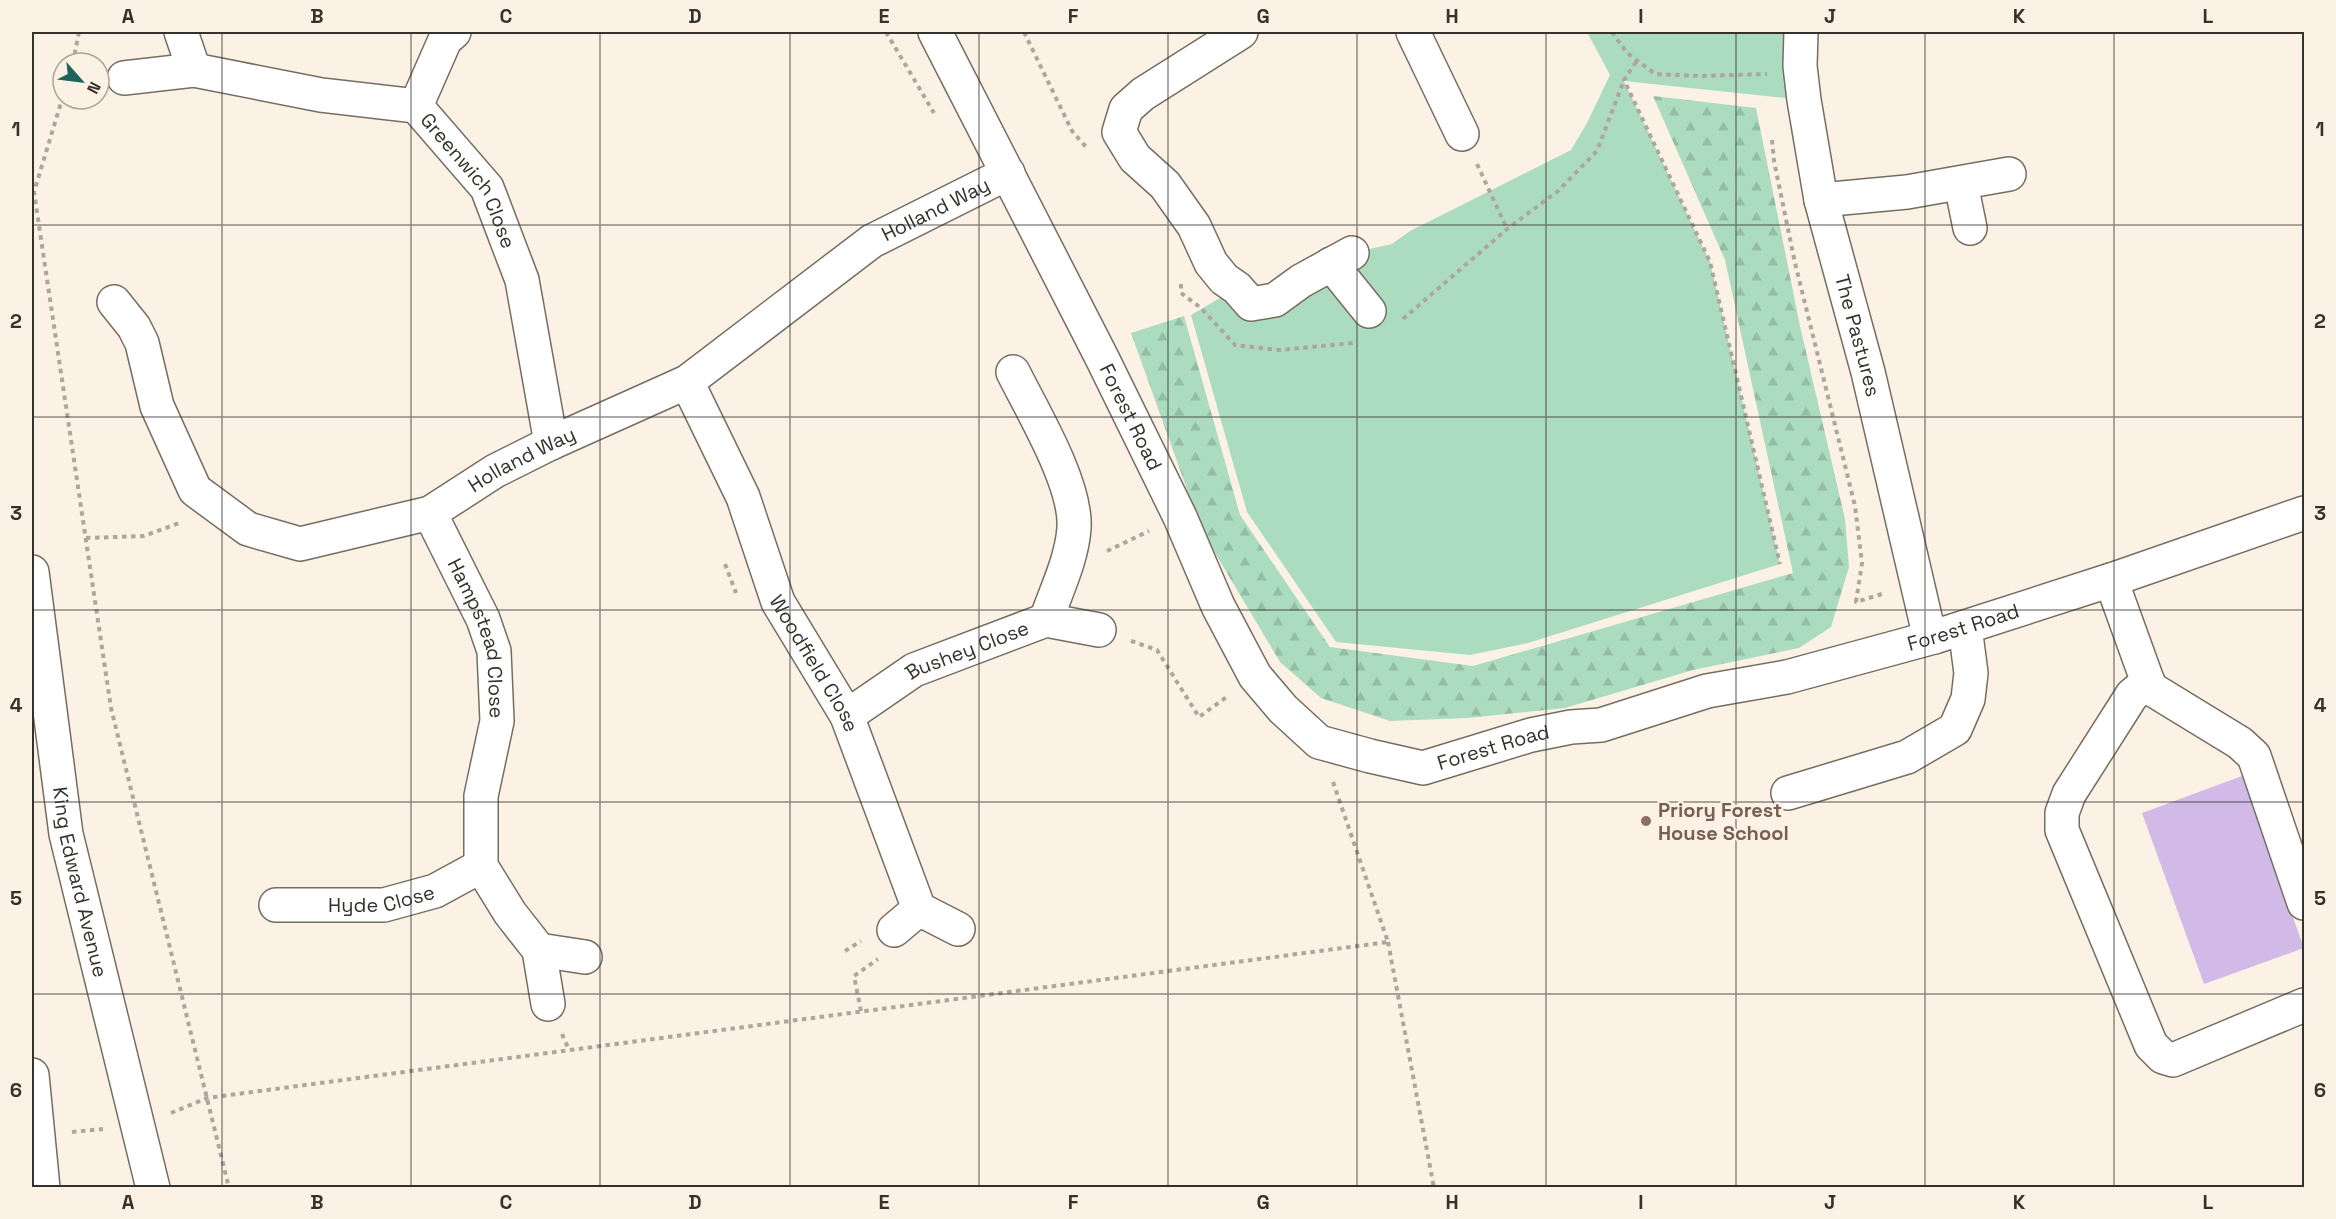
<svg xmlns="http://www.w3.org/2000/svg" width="2336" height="1219" viewBox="0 0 2336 1219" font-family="'Space Grotesk',sans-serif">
<defs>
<pattern id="forest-firs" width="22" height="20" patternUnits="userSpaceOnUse" patternTransform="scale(1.5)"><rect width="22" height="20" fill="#acdcc0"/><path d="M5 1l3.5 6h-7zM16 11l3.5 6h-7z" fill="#95bda5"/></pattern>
</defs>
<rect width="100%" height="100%" fill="#fbf1e4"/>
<path fill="url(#forest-firs)" d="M1653 96 1756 108 1800 326 1845 519 1849 567 1831 627 1799 648 1693 670 1565 708 1468 718 1390 721 1321 698 1280 662 1202 531 1131 333 1184 316 1240 515 1330 647 1473 666 1793 573 1725 260Z"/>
<path fill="#acdcc0" d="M1587 32H1801L1804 100 1624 81 1710 262 1780 564 1528 643 1470 655 1336 642 1247 512 1191 315 1237 288 1251 304 1352 253 1392 244 1410 231 1571 150 1587 123 1610 75Z"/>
<path fill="#d1bae7" d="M2242 776 2304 948 2204 984 2142 813Z"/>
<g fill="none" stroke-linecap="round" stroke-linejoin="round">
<g stroke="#766d61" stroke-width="36">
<g id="minor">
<path d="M181 32 194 70"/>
<path id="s1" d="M935 32 1102 358 1180 517 1218 606 1255 676 1283 709 1319 742 1370 756 1423 768 1531 735 1571 727 1601 725 1707 691 1787 677 1934 637 2111 580 2304 513"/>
<path d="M1241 32 1143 94 1126 109 1119 132 1135 158 1165 185 1194 226 1211 263 1224 279 1237 288 1251 304 1275 300 1301 281 1352 253"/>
<path d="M1413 32 1462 134"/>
<path id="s2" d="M1801 32 1800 66 1804 100 1821 200 1868 372 1926 621 1934 637"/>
<path id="s3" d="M124 78 194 70 321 95 416 106 487 188 522 280 551 443"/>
<path d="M416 106 445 40 454 32"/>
<path d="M1961 184 1970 228"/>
<path d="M1821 200 1907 192 2009 174"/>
<path d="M1331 264 1369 311"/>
<path id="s4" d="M114 302 134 327 142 343 157 406 195 490 248 529 300 544 430 513 495 471 551 443 687 382 872 241 1008 173"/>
<path d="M1013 372C1033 412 1077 485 1074 528 1072 559 1056 591 1046 620"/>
<path id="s5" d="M687 382 743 497 778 602 847 716 919 909 958 929"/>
<path id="s6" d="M430 513 483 619 494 651 497 721 481 796V866L510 913 539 950 548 1004"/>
<path d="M2111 580 2150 688 2240 743 2254 756 2304 903"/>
<path d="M2148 682 2132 695 2069 794 2062 813V830L2151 1045 2163 1057 2173 1060 2304 1005"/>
<path id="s7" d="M847 716 914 670 1046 620 1099 630"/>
<path d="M1788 793 1907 757 1955 729 1968 699 1971 673 1965 627"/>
<path id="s8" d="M276 905H384L435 891 481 866"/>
<path d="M894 930 919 909"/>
<path d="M539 950 585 957"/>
</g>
</g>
<g stroke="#766d61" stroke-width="36">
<g id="major">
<path id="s9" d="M32 572 66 834 153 1188"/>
<path d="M32 1075 43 1188"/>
</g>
</g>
<path stroke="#aea69d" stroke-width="4" stroke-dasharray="4.5 4.5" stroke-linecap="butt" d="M886 32 934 113
M1024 32 1072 131 1086 147
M1612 32 1627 53 1655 74 1701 76 1767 74
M1636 62 1624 80 1710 262 1780 564
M73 63 79 32
M63 96 34 192 111 708 229 1188
M1772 140 1774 161 1795 263 1855 506 1862 563 1856 602 1885 593
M1477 164 1507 229
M1181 284V293L1201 308 1235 345 1279 350 1353 343
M1403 319 1507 229 1558 191 1597 151 1624 80
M86 538 144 536 179 523
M1107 551 1149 531
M725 564 736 593
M1131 641 1157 650 1199 717 1228 696
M1388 942 1434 1188
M845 951 861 941
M861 1011 854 976 878 959
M562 1034 569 1050
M171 1113 207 1098 1388 942 1333 782
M72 1132 103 1129"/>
<use href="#minor" stroke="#fff" stroke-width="33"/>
<use href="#major" stroke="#fff" stroke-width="33"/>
</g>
<path fill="none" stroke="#35312c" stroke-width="1.5" stroke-opacity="0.55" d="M222 32V1188M411 32V1188M600 32V1188M790 32V1188M979 32V1188M1168 32V1188M1357 32V1188M1546 32V1188M1736 32V1188M1925 32V1188M2114 32V1188M32 225H2304M32 417H2304M32 610H2304M32 802H2304M32 994H2304"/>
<circle fill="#8d6e63" stroke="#fbf1e4" stroke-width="2" cx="1646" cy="821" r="6"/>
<g text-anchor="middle" stroke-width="4.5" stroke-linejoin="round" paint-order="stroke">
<g font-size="20" fill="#35312c" stroke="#fbf1e4">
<text dy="7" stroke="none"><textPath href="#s3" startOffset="388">Greenwich Close</textPath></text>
<text dy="7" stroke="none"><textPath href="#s4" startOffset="1053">Holland Way</textPath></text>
<text dy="7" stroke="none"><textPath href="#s2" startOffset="310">The Pastures</textPath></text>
<text dy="7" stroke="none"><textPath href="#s1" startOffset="432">Forest Road</textPath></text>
<text dy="7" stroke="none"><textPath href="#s4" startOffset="567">Holland Way</textPath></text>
<text dy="7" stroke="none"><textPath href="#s1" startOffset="1478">Forest Road</textPath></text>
<text dy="7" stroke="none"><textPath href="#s6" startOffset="136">Hampstead Close</textPath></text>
<text dy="7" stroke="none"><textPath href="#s7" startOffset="138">Bushey Close</textPath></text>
<text dy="7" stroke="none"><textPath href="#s5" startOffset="310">Woodfield Close</textPath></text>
<text dy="7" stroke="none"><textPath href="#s1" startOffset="992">Forest Road</textPath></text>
<text dy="7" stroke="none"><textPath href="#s9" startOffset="314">King Edward Avenue</textPath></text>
<text dy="7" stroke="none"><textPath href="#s8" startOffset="106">Hyde Close</textPath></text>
</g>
<g font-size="20" font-weight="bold" fill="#785e54" stroke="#fbf1e4" text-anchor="start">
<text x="1658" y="817">Priory Forest<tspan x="1658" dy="23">House School</tspan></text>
</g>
</g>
<rect width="2336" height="1219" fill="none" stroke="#fbf1e4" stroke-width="66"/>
<g transform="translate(81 81) rotate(118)"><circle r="28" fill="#fbf1e4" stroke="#aca49a" stroke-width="1.5"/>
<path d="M0-4.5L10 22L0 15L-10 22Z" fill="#1b655d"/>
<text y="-9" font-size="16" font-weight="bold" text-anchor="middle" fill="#35312c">N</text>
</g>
<rect x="33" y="33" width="2270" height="1153" fill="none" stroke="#35312c" stroke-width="2"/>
<g font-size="20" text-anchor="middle" font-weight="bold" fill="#35312c">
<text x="128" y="23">A</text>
<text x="317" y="23">B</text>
<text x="506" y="23">C</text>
<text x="695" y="23">D</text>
<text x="884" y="23">E</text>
<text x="1073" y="23">F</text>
<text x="1263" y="23">G</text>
<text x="1452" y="23">H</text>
<text x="1641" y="23">I</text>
<text x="1830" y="23">J</text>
<text x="2019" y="23">K</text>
<text x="2208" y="23">L</text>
<text x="16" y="136">1</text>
<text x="2320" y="136">1</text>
<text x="16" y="328">2</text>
<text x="2320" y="328">2</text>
<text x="16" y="520">3</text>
<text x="2320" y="520">3</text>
<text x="16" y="712">4</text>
<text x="2320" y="712">4</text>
<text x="16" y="905">5</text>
<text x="2320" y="905">5</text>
<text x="16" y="1097">6</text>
<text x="2320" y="1097">6</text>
<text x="128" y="1209">A</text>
<text x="317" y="1209">B</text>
<text x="506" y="1209">C</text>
<text x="695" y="1209">D</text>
<text x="884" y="1209">E</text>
<text x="1073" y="1209">F</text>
<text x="1263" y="1209">G</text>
<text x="1452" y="1209">H</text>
<text x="1641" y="1209">I</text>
<text x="1830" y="1209">J</text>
<text x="2019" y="1209">K</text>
<text x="2208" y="1209">L</text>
</g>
</svg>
